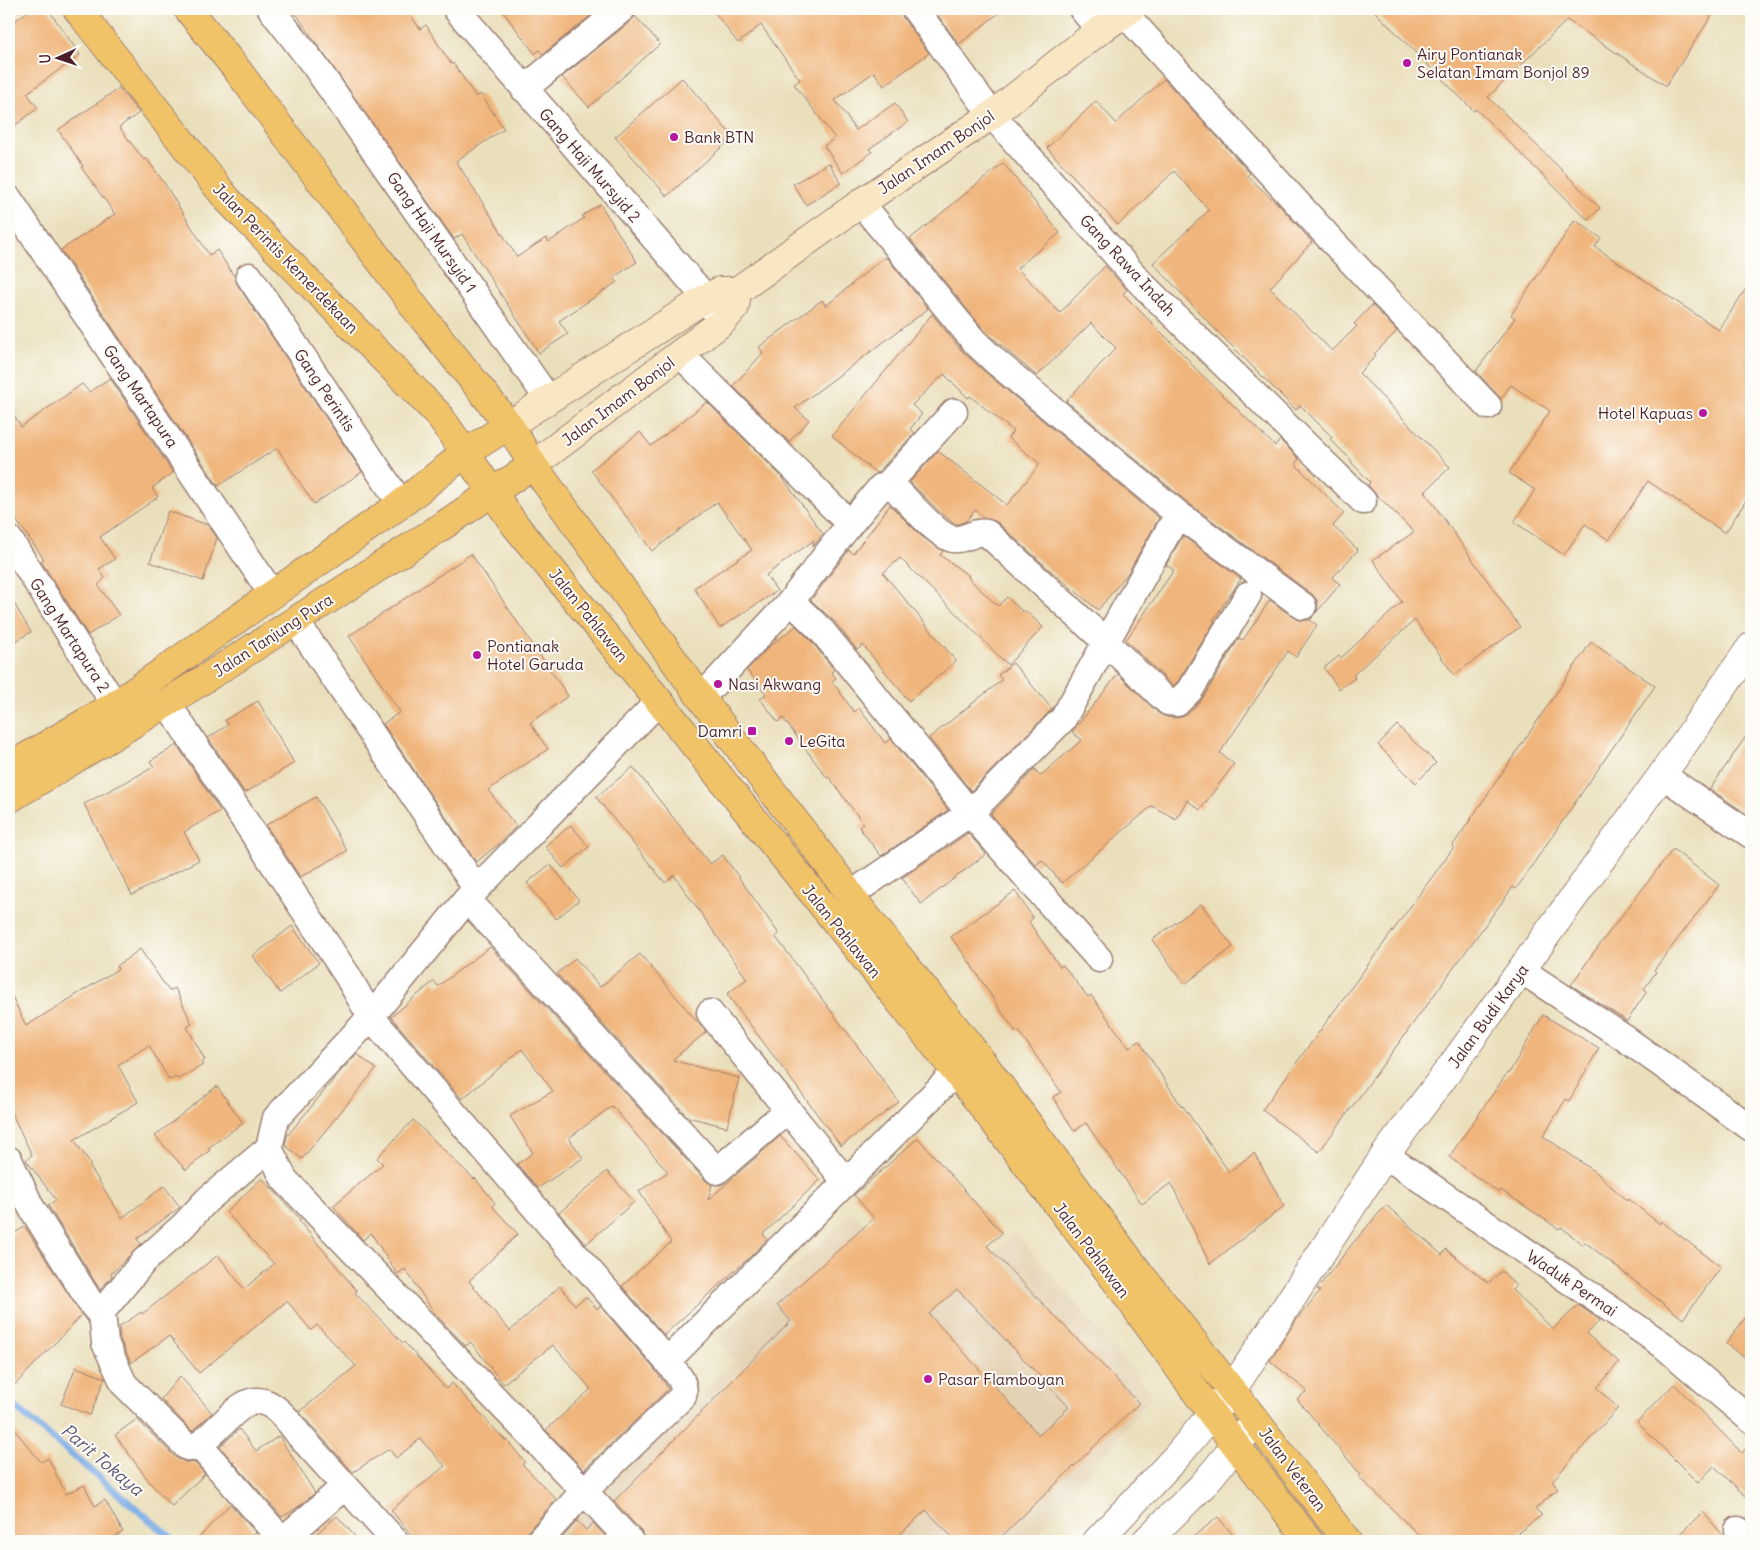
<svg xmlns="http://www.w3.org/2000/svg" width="1760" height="1550" viewBox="0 0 1760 1550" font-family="Delius,sans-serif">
<rect width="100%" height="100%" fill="#fdfcf7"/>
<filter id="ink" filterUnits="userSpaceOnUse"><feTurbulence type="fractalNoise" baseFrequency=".02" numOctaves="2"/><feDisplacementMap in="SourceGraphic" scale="10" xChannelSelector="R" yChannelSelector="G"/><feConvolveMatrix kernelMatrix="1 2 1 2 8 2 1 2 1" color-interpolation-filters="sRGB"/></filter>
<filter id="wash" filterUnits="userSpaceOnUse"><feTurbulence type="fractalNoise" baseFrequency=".0096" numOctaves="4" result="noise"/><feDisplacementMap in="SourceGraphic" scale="20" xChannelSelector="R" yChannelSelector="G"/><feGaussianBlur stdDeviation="1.12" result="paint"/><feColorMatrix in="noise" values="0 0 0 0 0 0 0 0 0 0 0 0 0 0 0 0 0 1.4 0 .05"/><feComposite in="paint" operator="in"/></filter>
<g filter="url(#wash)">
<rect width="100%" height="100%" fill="#eadfbb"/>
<path fill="#e4d2b4" d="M853 1212 938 1303 1016 1233 1153 1395 1032 1541H552L611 1476 735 1362 717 1340Z"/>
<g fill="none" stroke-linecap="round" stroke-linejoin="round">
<path stroke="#79abe5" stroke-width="7" d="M9 1402 175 1541"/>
</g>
<g id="blocks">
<path fill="#f0b57c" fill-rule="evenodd" d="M31 9H48L80 55 27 93 38 108 9 130V25Z
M293 9H406L420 29 426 25 451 64 453 63 476 97 481 94 504 129 456 161 517 257 546 238 549 242 584 218 582 216 600 204 637 262 614 277 617 282 559 321 568 334 539 353 462 234 454 239 312 37Z
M501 9H599L543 54 539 50 535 54Z
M712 9H900L903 18 929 53 884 86 874 72 835 100 856 130 895 103 908 122 869 149 872 152 843 173 824 146 835 138 794 84 800 80 761 25 738 43Z
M933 9H1004L959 44Z
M1372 9H1716L1666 86 1567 20 1488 97 1600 208 1588 220 1476 109 1474 111Z
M635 16 660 44 589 107 562 77 631 21Z
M682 78 733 137 667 196 615 137Z
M1164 79 1250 173 1247 176 1281 207 1312 242 1270 288 1332 351 1357 326 1354 324 1372 305 1397 331 1374 354 1376 356 1359 373 1450 467 1425 492 1520 627 1454 675 1415 620 1353 675 1355 678 1339 689 1324 668 1339 656 1341 658 1402 602 1373 560 1414 532 1376 494 1368 485 1370 482 1351 462 1352 461 1330 439 1332 437 1300 405 1296 410 1212 326 1153 263 1209 210 1174 171 1118 225 1047 148 1096 101 1116 123Z
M119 88 139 113 119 127 144 160 146 158 163 181 209 255 217 250 234 276 237 284 362 472 314 504 277 448 218 486 61 250 115 214 81 167 83 166 58 130Z
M829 163 841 183 806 205 793 184Z
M1003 163 1060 233 1017 268 1060 313 1105 266 1127 290 1123 294 1190 361 1189 362 1275 446 1280 440 1299 459 1295 464 1344 513 1333 526 1358 550 1332 578 1340 584 1316 613 1318 607 1317 600 1312 594 1187 502 1066 401 1116 348 1091 323 1037 376 985 331 910 239Z
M1575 220 1601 238 1595 247 1719 330 1751 281V493L1725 533 1648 481 1609 540 1585 524 1564 555 1514 522 1535 490 1509 473 1550 411 1511 385 1501 399 1476 371 1515 318 1511 315Z
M884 257 885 259 887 258 928 309 795 408 809 420 789 442 733 386 763 353 759 347 822 300 826 306Z
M932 314 962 351 985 372 1159 518 1128 573 1098 610 1052 572 997 522 985 518 975 510 966 521 958 524 953 523 941 513 910 482 938 451 1007 505 1040 464 1008 438 1013 431 970 396 968 398 944 374 912 405 922 414 910 429 915 433 878 472 876 473 832 436Z
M110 378 173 473 152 488 158 497 100 537 115 559 99 569 105 578 98 585 119 615 88 635 41 561 44 559 9 510V406L21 427 82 384 89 392Z
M707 402 782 477 823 534 813 547 814 540 766 575 777 591 720 628 694 588 752 550 717 502 652 551 591 470 640 432 651 446Z
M890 505 921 536 943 551 940 555 969 576 968 578 998 606 1007 597 1023 612 1025 610 1043 627 1008 665 900 558 883 573 956 661 909 701 863 645 857 650 834 621 811 600 849 550 853 554Z
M168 511 208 525 217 538 203 581 150 562Z
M1183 536 1241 579 1213 620 1215 621 1178 681 1173 686 1126 640 1174 570 1166 565Z
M471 554 568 696 530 723 548 749 488 790 516 826 500 843 476 862 383 724 400 712 349 636Z
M9 595 31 632 9 645Z
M1270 600 1294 618 1301 621 1309 620 1313 617 1310 620 1317 625 1296 657 1288 651 1220 753 1234 764 1200 810 1187 800 1176 819 1152 806 1062 883 1042 860 1036 865 991 814 1035 769 1040 776 1082 740 1072 732 1118 674 1158 713 1166 717 1175 718 1182 717 1188 714 1203 698 1239 638 1243 640Z
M796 626 811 641 834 670 831 672 836 678 832 681 854 712 859 708 885 743 891 739 948 810 881 856 859 827 863 823 829 777 827 778 783 718 778 722 760 699 766 694 747 670 769 647Z
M1591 642 1655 686 1516 889 1513 887 1319 1152 1262 1110 1454 847 1453 845Z
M1013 663 1052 709 971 791 929 738 1002 680 998 675Z
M258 701 294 763 245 793 208 738 228 725 225 720Z
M1397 725 1436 763 1416 783 1378 745Z
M1751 729V817L1710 789Z
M177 745 220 811 184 832 199 860 132 895 84 804 154 767 150 761Z
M633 767 710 864 723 855 779 934 775 936 899 1102 841 1146 727 994 747 979 674 875 665 883 596 797Z
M316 797 347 851 300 877 266 825Z
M571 825 589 847 563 868 545 846Z
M968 833 986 854 921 904 902 878Z
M1673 849 1719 885 1654 970 1656 972 1644 989 1647 991 1627 1021 1571 985 1594 952Z
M550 864 579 900 556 919 527 883Z
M1015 891 1033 918 1029 922 1060 967 1063 965 1088 997 1091 995 1129 1048 1139 1041 1182 1107 1183 1106 1229 1172 1254 1153 1284 1206 1210 1264 1171 1183 1142 1204 1086 1123 1074 1131 1053 1097 1061 1092 1018 1030 1016 1032 1001 1011 970 963 951 937Z
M1201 904 1233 947 1185 984 1152 940Z
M292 926 319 963 280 993 253 956Z
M490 947 706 1181 712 1185 708 1200 780 1136 820 1180 763 1234 767 1239 753 1254 664 1335 622 1286 671 1242 639 1191 668 1172 612 1106 569 1138 583 1158 538 1188 517 1164 533 1153 510 1116 553 1091 522 1049 462 1099 391 1017 434 981 438 986Z
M140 949 169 991 175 988 192 1024 187 1027 205 1060 201 1062 203 1065 178 1079 176 1077 169 1080 149 1045 118 1065 138 1102 74 1140 91 1164 89 1165 122 1218 164 1186 180 1207 137 1239 141 1244 111 1274 112 1276 100 1290 48 1205 56 1200 26 1160 32 1155 9 1108V990L26 1026 118 969 117 966Z
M640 954 706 1032 672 1060 739 1078 727 1127 688 1117 557 974 575 958 600 987Z
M1543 1015 1599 1048 1569 1101 1566 1099 1543 1136 1597 1173 1627 1201 1628 1199 1660 1224 1661 1221 1721 1267 1683 1319 1585 1242 1583 1245 1561 1227 1559 1229 1501 1190 1499 1193 1449 1157 1508 1072 1509 1073Z
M357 1054 376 1069 302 1159 285 1145 287 1136 339 1073Z
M217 1086 243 1123 208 1148 210 1150 186 1170 155 1136Z
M413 1120 474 1179 475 1178 495 1203 492 1206 518 1234 469 1281 510 1331 560 1286 575 1305 586 1297 597 1309 600 1306 655 1370 668 1388V1389L584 1470 546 1430 591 1389 553 1345 503 1384 471 1342 466 1346 436 1315 405 1269 397 1274 371 1233 363 1240 333 1206 383 1164 377 1158Z
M918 1138 1002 1233 987 1246 1139 1403 997 1541H956L926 1510 893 1541H645L641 1531 614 1501 791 1321 777 1305 874 1218 854 1195ZM957 1289 1069 1407 1039 1435 929 1314Z
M607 1171 634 1202 586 1244 559 1213Z
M262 1178 301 1220 299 1221 357 1291 355 1293 403 1343 404 1342 446 1389 452 1383 506 1441 507 1440 525 1462 522 1464 556 1499 528 1531 524 1541H416L391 1510 445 1466 420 1439 396 1458 389 1449 353 1472 299 1412 356 1366 317 1325 311 1330 287 1301 199 1373 169 1336 131 1363 120 1339 119 1327 141 1312 142 1314 218 1255 244 1289 274 1264 226 1212Z
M1386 1205 1442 1255 1446 1249 1488 1283 1502 1271 1516 1286 1512 1290 1553 1329 1578 1305 1600 1320 1587 1334 1619 1362 1597 1388 1618 1408 1552 1481 1558 1489 1535 1509 1542 1515 1507 1541H1425L1359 1477 1361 1475 1297 1399 1307 1391 1270 1361 1297 1319 1320 1291 1317 1289 1353 1243Z
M25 1227 82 1315 9 1391V1236Z
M1751 1310V1362L1726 1344Z
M76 1367 105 1378 90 1415 61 1404Z
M180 1376 212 1413 192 1431 161 1399Z
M1674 1384 1742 1453 1751 1443V1501L1714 1466 1698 1483 1637 1422Z
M137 1419 176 1458 185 1462 195 1463 205 1474 172 1506 151 1484 115 1435Z
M9 1423 41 1462 48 1458 66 1494 84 1485 95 1506 105 1500 123 1532 107 1541H9Z
M239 1429 256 1451 279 1436 315 1493 298 1507 282 1517 220 1447Z
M230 1504 256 1533 248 1541H196Z
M1703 1512 1728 1541H1672Z
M337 1516 359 1541H308Z
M1218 1517 1238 1541H1188Z
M577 1521 586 1530 593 1523 610 1541H559Z"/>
</g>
</g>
<g filter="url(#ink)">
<use href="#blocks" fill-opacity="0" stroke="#9a7f73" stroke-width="1"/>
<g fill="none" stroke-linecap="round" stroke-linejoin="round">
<g stroke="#9a7f73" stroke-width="29">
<path id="minor" d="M271 9 315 66 548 399
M456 9 706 298 719 317
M915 9 992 115 1141 283 1363 501
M1082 9 1100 30
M1124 13 1332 241 1488 406
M524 89 622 9
M9 199 272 594
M861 203 974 341 995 361 1178 514 1303 606
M249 276 401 504
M680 354 850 524 881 487 892 485C905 498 938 537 953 539 965 541 975 530 987 533L1106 642 1178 514
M887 485 954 412
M9 539 115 705
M791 601 850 524
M295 620 476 888
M701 698 791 601 822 631 970 813 1099 959
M167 703 347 975 371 1017 667 1361
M1662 775 1751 835
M850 895 970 813 1063 719 1106 642 1158 693 1168 702 1177 703 1190 690 1248 595
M467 899 717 1171 788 1110
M1521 970 1623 1037 1751 1128
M710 1013 846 1182
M1385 1155 1663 1345 1751 1420
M9 1160 31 1207 90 1302 100 1314 103 1322 105 1343 124 1384 187 1447 195 1448C238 1417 251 1367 299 1435L395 1541
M100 1314 144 1261 183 1226 207 1200 269 1148
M199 1445 280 1538 284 1539 345 1486
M1738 1530 1748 1541
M539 1541 584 1491 683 1396C687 1382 675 1372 667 1361L956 1072
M630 1541 584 1491 284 1179 269 1148 276 1118 371 1017 467 899 659 701"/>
</g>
<g stroke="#9a7f73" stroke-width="30">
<path id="tertiary" d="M1097 1541 1178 1455 1232 1390 1385 1155 1451 1067 1662 775 1751 647
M1146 1541 1203 1485 1256 1421"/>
</g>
<g stroke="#9a7f73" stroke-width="30">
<path id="secondary" d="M509 425 706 298 720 291H737L861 203 992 115 1100 30 1131 9
M533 465 722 322 735 307 737 291"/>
</g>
<g stroke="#9a7f73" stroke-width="30">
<path id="trunk" d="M77 9 227 199 438 414 515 525 659 701 956 1072 1123 1290 1212 1414 1309 1541
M188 9 238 71 420 314 509 425 533 465 701 698 840 880 855 902 977 1055 1140 1274 1256 1421 1347 1541
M9 767 115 705 401 504 464 454 509 425
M9 799 167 703 435 531 533 465"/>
</g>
<use href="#minor" stroke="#fff" stroke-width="26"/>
<use href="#tertiary" stroke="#fff" stroke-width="28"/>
<use href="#secondary" stroke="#f9e7c3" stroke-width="28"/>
<use href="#trunk" stroke="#f1c369" stroke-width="28"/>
</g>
</g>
<g fill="#b5179e" stroke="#fdfcf7" stroke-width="2">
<circle cx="1407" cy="63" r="5"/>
<circle cx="674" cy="137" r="5"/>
<circle cx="1703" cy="413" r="5"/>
<circle cx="477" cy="655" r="5"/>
<circle cx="718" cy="684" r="5"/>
<rect x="747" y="726" width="10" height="10" rx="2.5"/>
<circle cx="789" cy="741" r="5"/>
<circle cx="928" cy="1379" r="5"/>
</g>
<g text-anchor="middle" stroke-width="4" stroke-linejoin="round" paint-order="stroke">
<g font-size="16" fill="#4a1f2b" stroke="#fdfcf7" text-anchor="start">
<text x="1417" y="60">Airy Pontianak<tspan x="1417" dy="18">Selatan Imam Bonjol 89</tspan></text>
<text x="684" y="143">Bank BTN</text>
<text x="1693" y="419" text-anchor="end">Hotel Kapuas</text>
<text x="487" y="652">Pontianak<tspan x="487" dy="18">Hotel Garuda</tspan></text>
<text x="728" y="690">Nasi Akwang</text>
<text x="742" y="737" text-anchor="end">Damri</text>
<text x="799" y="747">LeGita</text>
<text x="938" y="1385">Pasar Flamboyan</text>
</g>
<g font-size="16" fill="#4a1f2b" stroke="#fdfcf7">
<text transform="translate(936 152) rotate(-34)" y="6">Jalan Imam Bonjol</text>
<text transform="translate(590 165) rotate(49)" y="6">Gang Haji Mursyid 2</text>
<text transform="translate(432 232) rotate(55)" y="6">Gang Haji Mursyid 1</text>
<text transform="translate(286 258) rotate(46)" y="6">Jalan Perintis Kemerdekaan</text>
<text transform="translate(1128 265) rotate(47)" y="6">Gang Rawa Indah</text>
<text transform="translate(325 390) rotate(56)" y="6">Gang Perintis</text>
<text transform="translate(141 396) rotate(56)" y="6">Gang Martapura</text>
<text transform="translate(618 401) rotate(-37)" y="6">Jalan Imam Bonjol</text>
<text transform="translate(589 615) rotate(51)" y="6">Jalan Pahlawan</text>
<text transform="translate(70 635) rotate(57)" y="6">Gang Martapura 2</text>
<text transform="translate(273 635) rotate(-33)" y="6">Jalan Tanjung Pura</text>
<text transform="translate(842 931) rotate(51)" y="6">Jalan Pahlawan</text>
<text transform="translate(1488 1016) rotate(-54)" y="6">Jalan Budi Karya</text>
<text transform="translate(1092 1250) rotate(53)" y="6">Jalan Pahlawan</text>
<text transform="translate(1572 1283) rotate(34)" y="6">Waduk Permai</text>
<text transform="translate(1293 1469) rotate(53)" y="6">Jalan Veteran</text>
</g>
<g font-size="18" font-style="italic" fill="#5d5775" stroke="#fdfcf7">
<text transform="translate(102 1460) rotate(40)" y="6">Parit Tokaya</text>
</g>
</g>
<rect width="1760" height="1550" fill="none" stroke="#fdfcf7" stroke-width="30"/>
<g transform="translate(58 58) rotate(267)" stroke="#fdfcf7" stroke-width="4" paint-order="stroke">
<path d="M0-4L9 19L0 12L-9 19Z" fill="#4a1f2b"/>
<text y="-8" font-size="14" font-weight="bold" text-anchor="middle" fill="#4a1f2b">U</text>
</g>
</svg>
